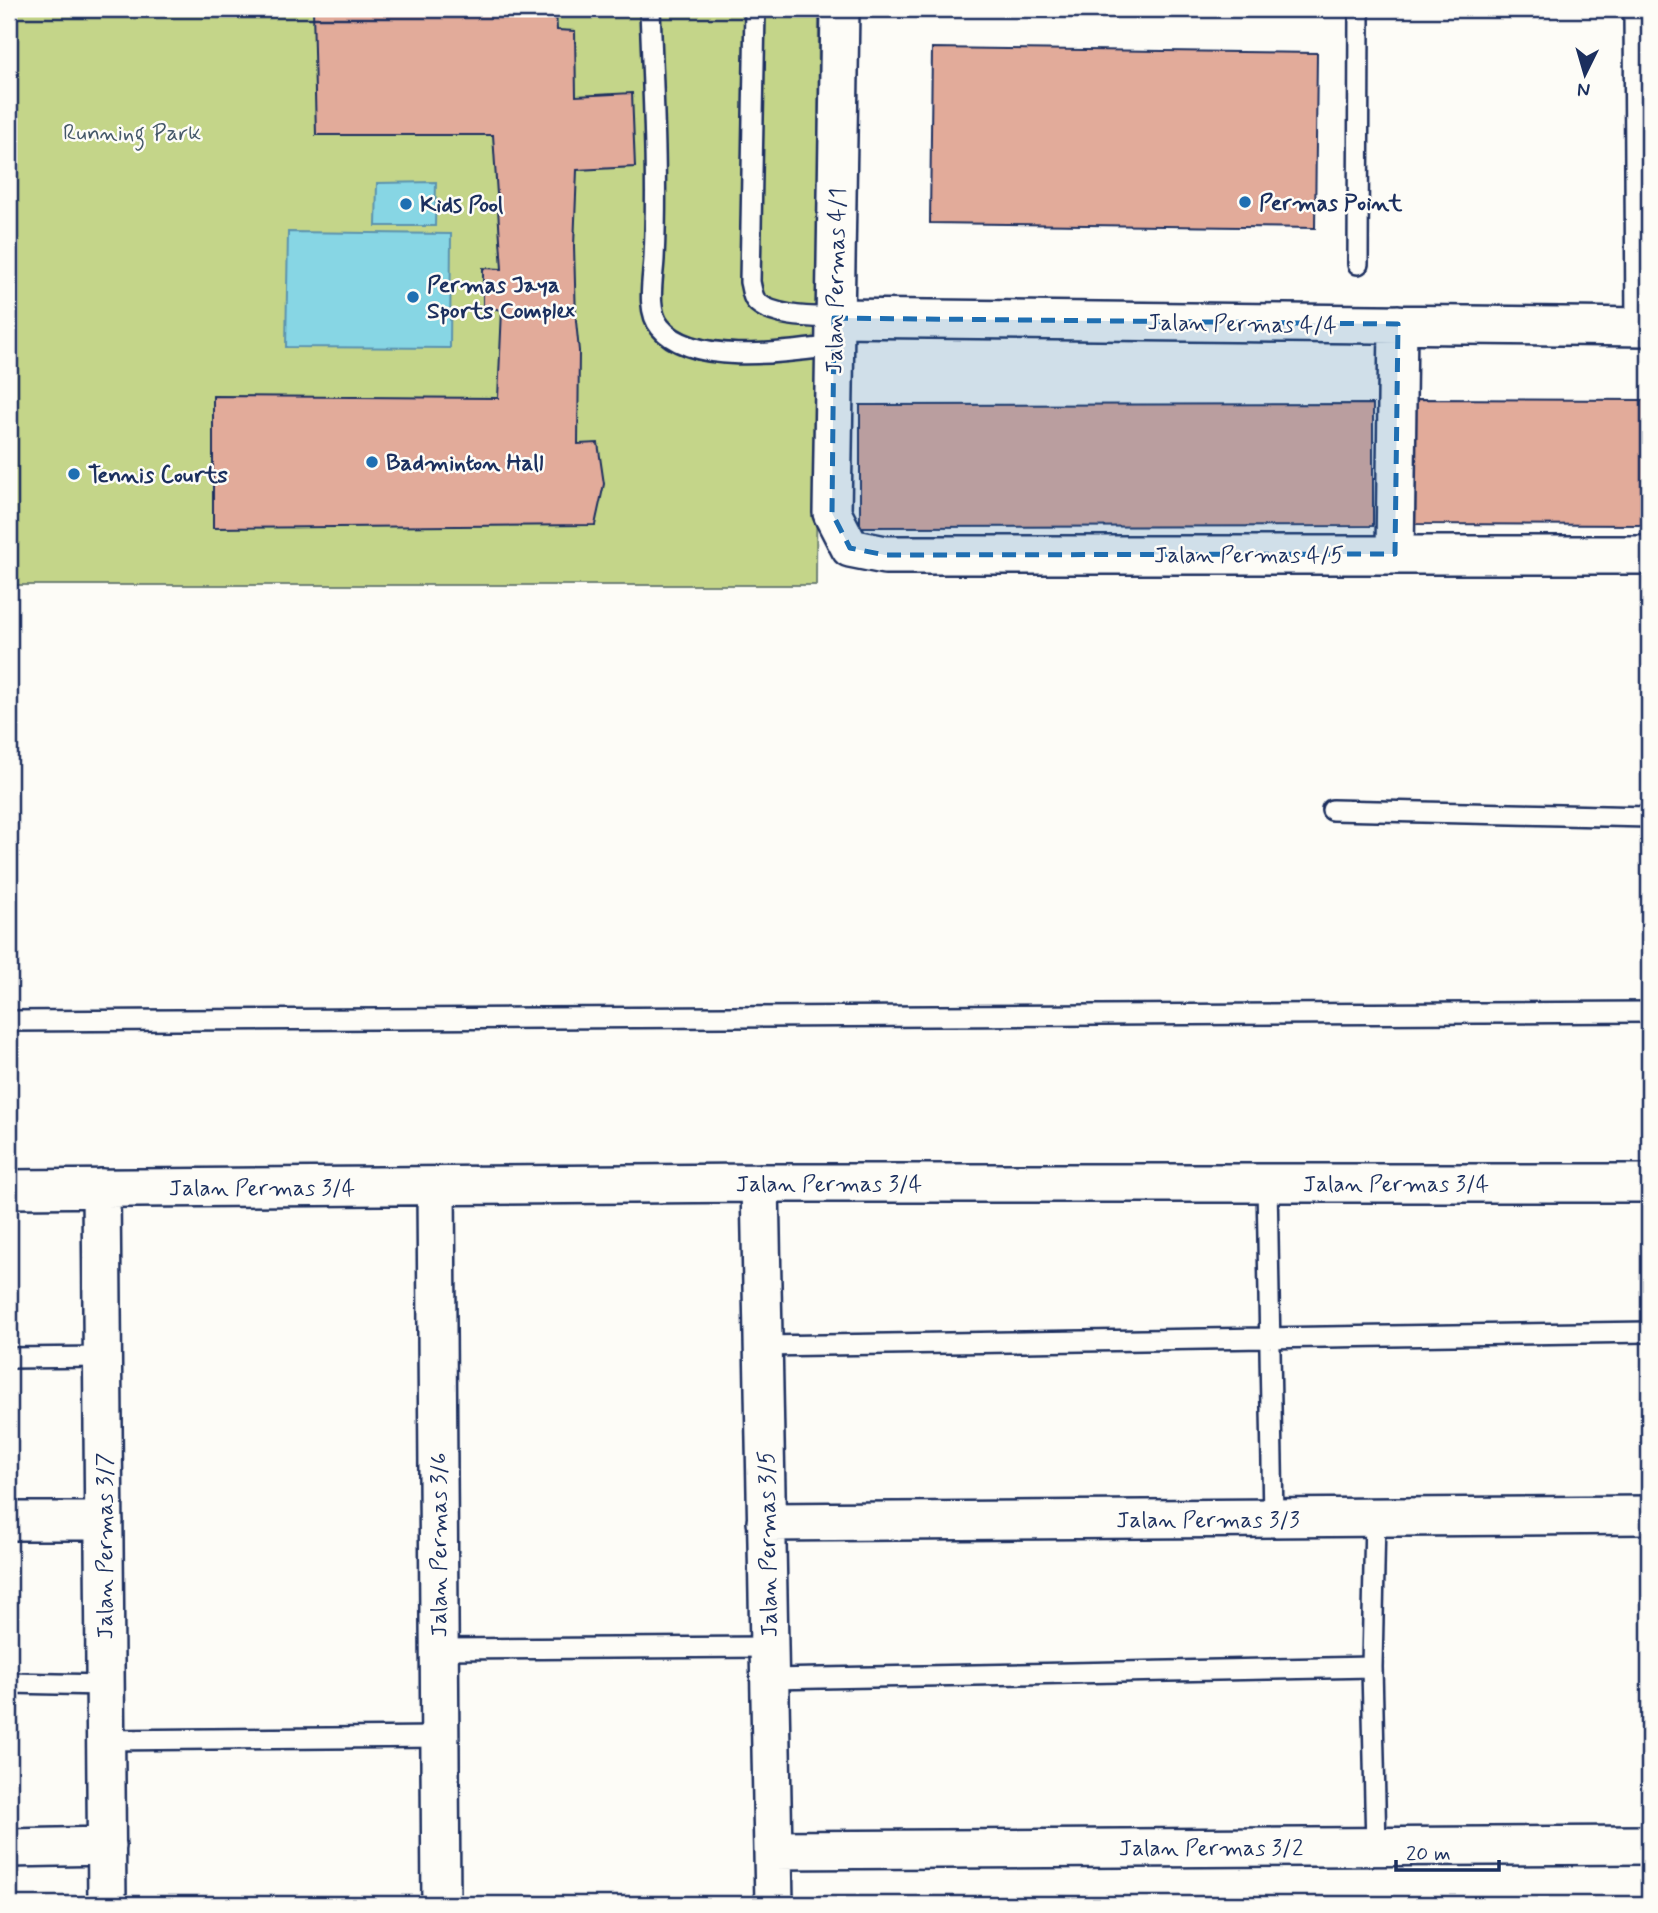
<svg xmlns="http://www.w3.org/2000/svg" width="1658" height="1913" viewBox="0 0 1658 1913" font-family="Mynerve,sans-serif">
<rect width="100%" height="100%" fill="#fdfcf7"/>
<filter id="ink" filterUnits="userSpaceOnUse"><feTurbulence type="fractalNoise" baseFrequency=".0143" numOctaves="2"/><feDisplacementMap in="SourceGraphic" scale="14" xChannelSelector="R" yChannelSelector="G"/><feConvolveMatrix kernelMatrix="1 2 1 2 8 2 1 2 1" color-interpolation-filters="sRGB"/></filter>
<g filter="url(#ink)">
<path fill="#c4d589" stroke="#708274" stroke-width="2" d="M9 9H819L816 585H9Z"/>
<path fill="#87d6e4" stroke="#5c93ae" stroke-width="2" d="M436 182 435 226H376L377 183Z
M288 232 451 234 450 348 286 347Z"/>
<path fill="#e2ab9a" stroke="#1b2f5e" stroke-width="2" d="M313 9H556L557 30 575 31 576 96 632 93 635 167 577 170 574 246 576 321 579 351 578 444 598 443 604 484 595 525 213 528V396L498 398 502 310 483 307V268L502 269 493 135H316Z
M932 48 1317 53 1315 228 930 223Z
M1416 399 1649 400V525L1415 524Z
M1373 404V526L860 527V405Z"/>
<g fill="none" stroke-linecap="round" stroke-linejoin="round">
<g stroke="#1b2f5e" stroke-width="24">
<path id="lane" d="M650 9C653 92 658 176 654 259 653 279 646 310 660 327 692 367 788 352 833 346
M755 9 750 282C752 289 752 298 758 303 774 317 813 317 834 318
M1358 264 1359 9
M1332 810 1649 817
M9 1021 1649 1012
M1267 1183 1273 1518
M763 1346 1649 1332
M9 1358 103 1357
M1375 1517 1372 1667 1376 1848
M439 1649 769 1647
M770 1679 1372 1667
M9 1683 105 1685
M105 1740 440 1737"/>
</g>
<g stroke="#1b2f5e" stroke-width="42">
<path id="street" d="M840 9 832 513 850 548 885 555H1649
M1643 9 1645 327
M834 318 1649 327
M1395 554 1398 324
M760 1183 774 1904
M436 1186 441 1904
M101 1188 107 1904
M9 1189 760 1183H1649
M9 1521H104
M766 1522 1649 1515
M9 1848 107 1846
M773 1850 1649 1845"/>
</g>
<use href="#lane" stroke="#fdfcf7" stroke-width="19"/>
<use href="#street" stroke="#fdfcf7" stroke-width="37"/>
</g>
</g>
<path fill="#1f6fb2" fill-opacity="0.2" stroke="#1f6fb2" stroke-width="5" stroke-dasharray="14 9" stroke-linejoin="round" d="M834 318 1398 324 1395 554 885 555 850 548 832 513Z"/>
<g fill="#1f6fb2" stroke="#fdfcf7" stroke-width="2.5">
<circle cx="1245" cy="202" r="7"/>
<circle cx="406" cy="204" r="7"/>
<circle cx="413" cy="297" r="7"/>
<circle cx="372" cy="462" r="7"/>
<circle cx="74" cy="474" r="7"/>
</g>
<g text-anchor="middle" stroke-width="5" stroke-linejoin="round" paint-order="stroke">
<g font-size="23" fill="#455869" stroke="#fdfcf7">
<text x="132" y="140">Running Park</text>
</g>
<g font-size="23" font-weight="bold" fill="#1b2f5e" stroke="#fdfcf7" text-anchor="start">
<text x="1259" y="210">Permas Point</text>
<text x="420" y="212">Kids Pool</text>
<text x="427" y="292">Permas Jaya<tspan x="427" dy="26">Sports Complex</tspan></text>
<text x="386" y="470">Badminton Hall</text>
<text x="88" y="482">Tennis Courts</text>
</g>
<g font-size="23" fill="#1b2f5e" stroke="#fdfcf7">
<text transform="translate(835 281) rotate(-89)" y="8">Jalan Permas 4/1</text>
<text transform="translate(1242 323) rotate(1)" y="8">Jalan Permas 4/4</text>
<text x="1249" y="562">Jalan Permas 4/5</text>
<text x="829" y="1191">Jalan Permas 3/4</text>
<text x="1396" y="1191">Jalan Permas 3/4</text>
<text x="262" y="1195">Jalan Permas 3/4</text>
<text x="1208" y="1527">Jalan Permas 3/3</text>
<text transform="translate(767 1544) rotate(-91)" y="8">Jalan Permas 3/5</text>
<text transform="translate(438 1545) rotate(-90)" y="8">Jalan Permas 3/6</text>
<text transform="translate(104 1546) rotate(-90)" y="8">Jalan Permas 3/7</text>
<text x="1211" y="1855">Jalan Permas 3/2</text>
</g>
</g>
<rect width="1658" height="1913" fill="none" stroke="#fdfcf7" stroke-width="35"/>
<rect x="18" y="18" width="1623" height="1878" fill="none" stroke="#1b2f5e" stroke-width="2.5" filter="url(#ink)"/>
<g transform="translate(1585 74) rotate(185)" stroke="#fdfcf7" stroke-width="5" paint-order="stroke">
<path d="M0-5L12 26L0 18L-12 26Z" fill="#1b2f5e"/>
<text y="-10" font-size="19" font-weight="bold" text-anchor="middle" fill="#1b2f5e">N</text>
</g>
<path d="M1396 1860v10h103v-10" fill="none" stroke="#1b2f5e" stroke-width="3.5"/>
<text x="1406" y="1860" font-size="21" fill="#1b2f5e" stroke="#fdfcf7" stroke-width="5" paint-order="stroke">20 m</text>
</svg>
